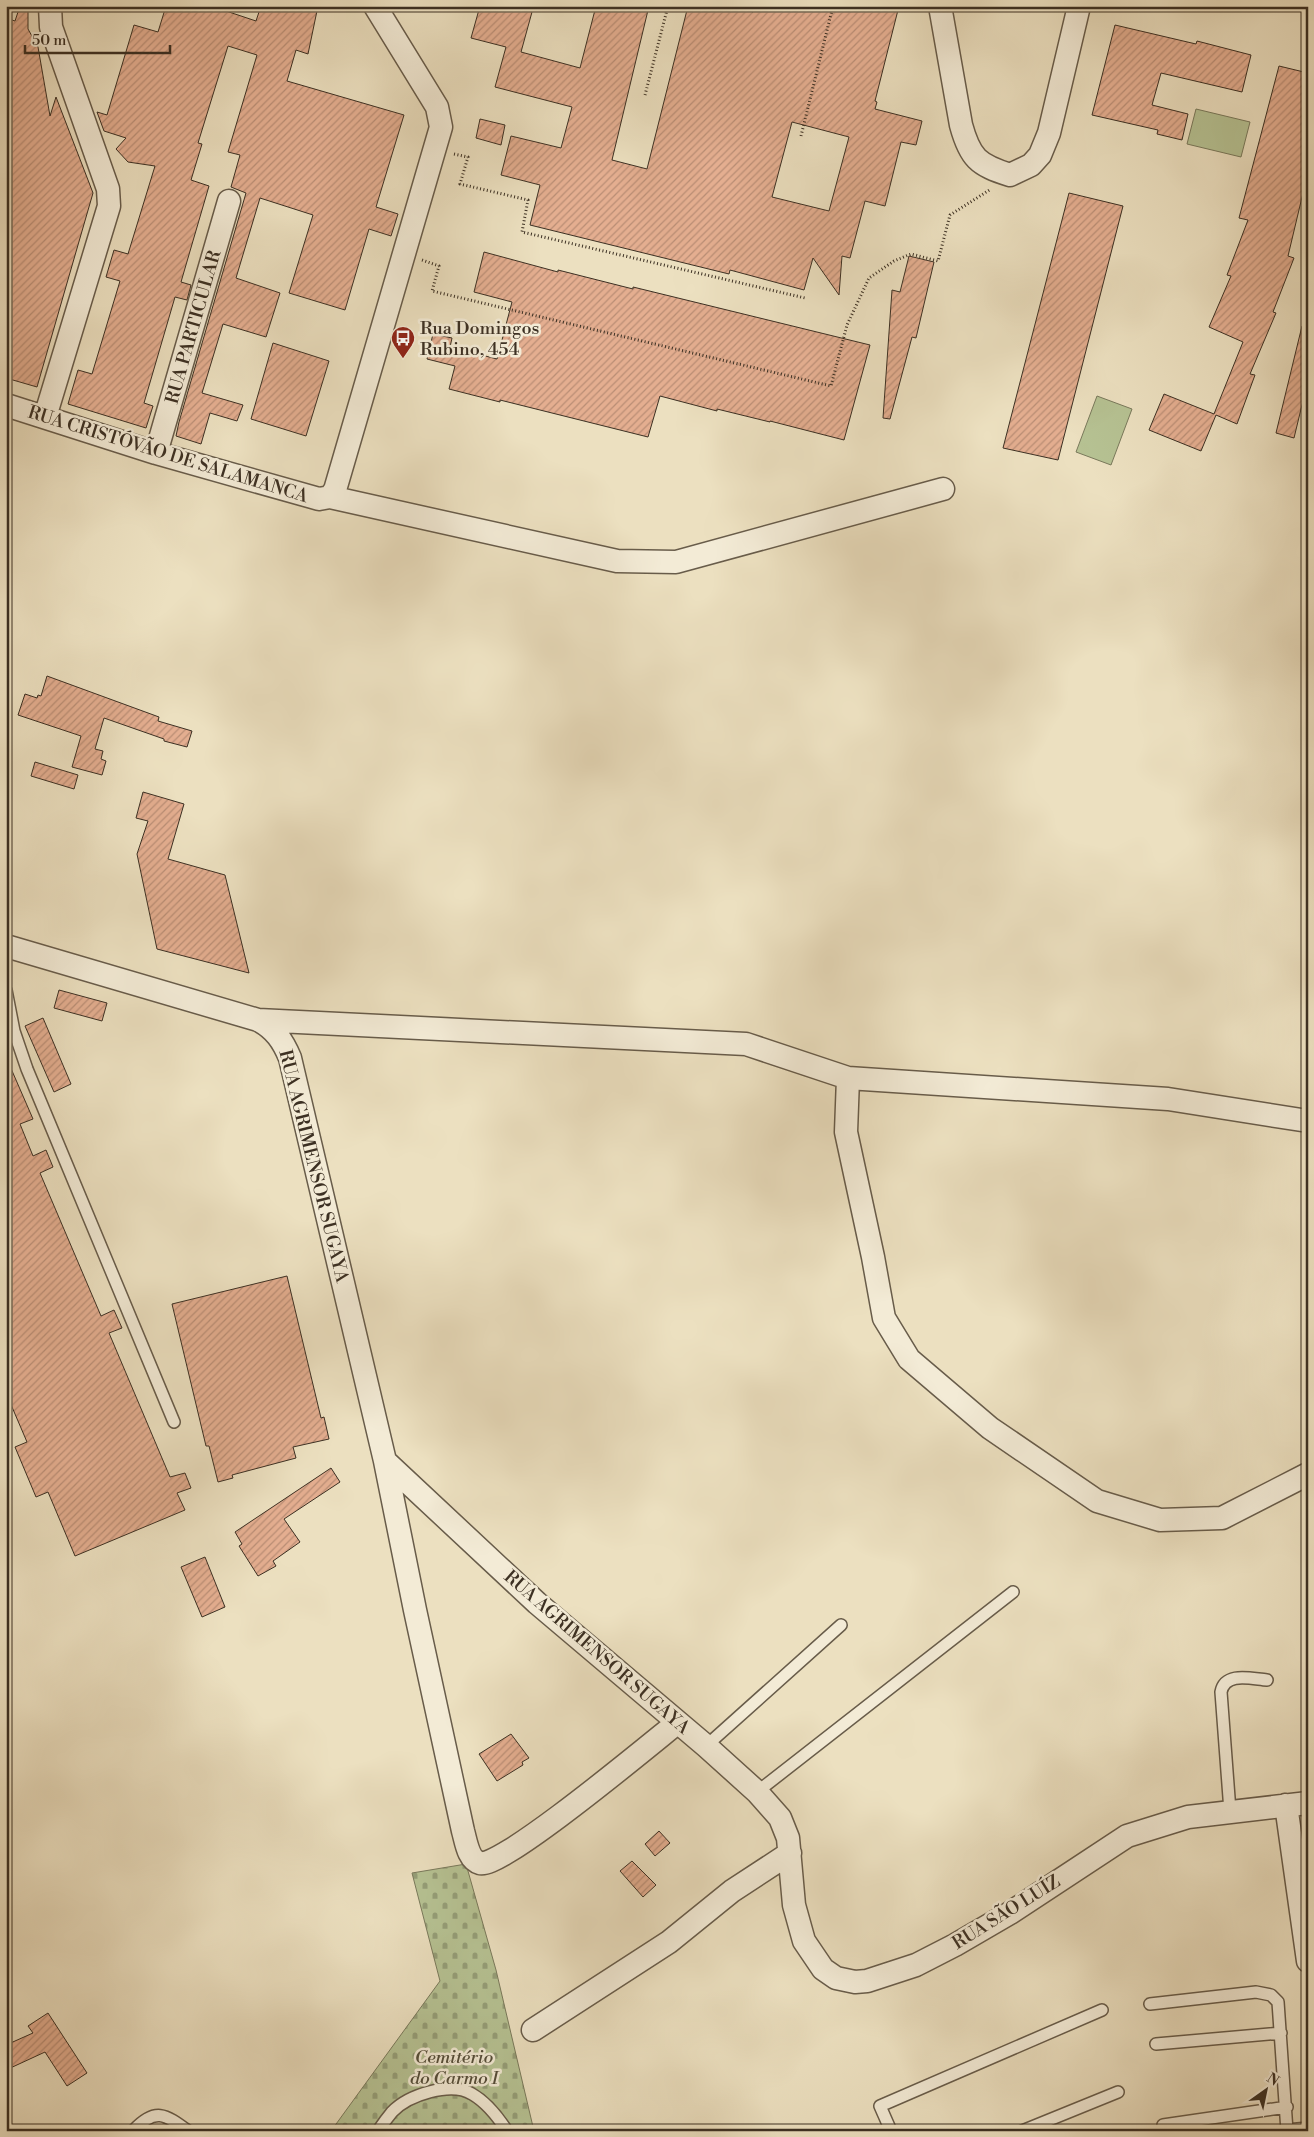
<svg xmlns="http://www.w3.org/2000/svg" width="1314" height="2137" viewBox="0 0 1314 2137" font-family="'Libre Bodoni',serif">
<defs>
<pattern id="cemetery-stones" width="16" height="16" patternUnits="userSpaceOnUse" patternTransform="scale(1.25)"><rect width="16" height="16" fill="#b6c293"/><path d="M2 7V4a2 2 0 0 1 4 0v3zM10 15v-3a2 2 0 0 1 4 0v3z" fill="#959e78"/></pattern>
<pattern id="building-hatch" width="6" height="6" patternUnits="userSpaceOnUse" patternTransform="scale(1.25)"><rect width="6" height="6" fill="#e4ae90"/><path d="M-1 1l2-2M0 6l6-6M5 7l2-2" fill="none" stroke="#ba8e75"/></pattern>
</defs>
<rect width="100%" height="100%" fill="#ece0c0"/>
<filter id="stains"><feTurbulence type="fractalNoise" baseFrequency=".004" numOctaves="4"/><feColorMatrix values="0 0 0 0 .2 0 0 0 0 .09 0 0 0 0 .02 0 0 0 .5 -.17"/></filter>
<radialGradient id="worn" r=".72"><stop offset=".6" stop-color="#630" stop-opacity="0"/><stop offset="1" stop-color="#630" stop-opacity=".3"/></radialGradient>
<path fill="url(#cemetery-stones)" stroke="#79795b" d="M466 1864 496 1970 534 2131H331L440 1981 412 1873Z"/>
<path fill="#b6c293" stroke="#79795b" d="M1196 109 1250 122 1241 157 1187 144Z
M1097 396 1132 409 1111 465 1076 452Z"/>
<path fill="url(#building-hatch)" stroke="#3c3023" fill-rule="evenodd" d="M20 6H28V29L38 47 50 116 56 97 93 193 37 387 6 378V18L15 21Z
M166 6H211L256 21 261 6H318L308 54 296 50 287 81 404 115 376 207 398 214 391 236 369 229 345 310 289 293 313 215 260 198 236 278 280 293 266 337 223 324 202 393 243 405 237 421 210 413 201 444 176 436 179 422 246 193 231 187 240 155 228 152 257 55 228 46 198 143 202 144 191 180 209 186 181 282 191 285 187 300 175 297 144 403 153 406 146 428 68 404 78 370 92 374 120 281 106 277 114 250 128 254 155 166 128 162 116 149 126 138 104 131 97 112 107 115 134 25 158 32Z
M480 6H510L532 12 521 52 580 68 596 6H649L612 160 647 169 688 6H732L753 12 754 6H899L875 101 877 102 875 109 922 121 916 145 901 142 885 206 865 201 850 258 842 256 839 295 813 258 804 290 730 270 729 274 530 225 540 185 501 175 511 136 561 148 572 107 495 87 506 47 471 38ZM792 122 849 137 829 211 772 197Z
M1115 25 1196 44 1197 41 1251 55 1242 92 1161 73 1152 105 1188 114 1182 140 1157 134 1158 130 1092 115Z
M1279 66 1308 73V172L1288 256 1294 258 1273 312 1276 313 1250 374 1255 375 1237 424 1216 415 1201 451 1149 430 1164 394 1214 414 1243 342 1209 327 1231 276 1227 275 1248 220 1239 218Z
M480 119 505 125 501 145 476 138Z
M1069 193 1123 206 1058 460 1003 448Z
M484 252 558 272V270L633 289V287L870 345 844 440 770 421V422L717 409V411L660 396 648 437 500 400V402L449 389 455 366 427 359 433 334 452 338 450 347 497 359 512 302 474 292Z
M909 256 934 262 916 338 912 337 890 419 883 418 892 290 900 292Z
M1302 326 1308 327V380L1294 438 1276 433Z
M273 343 329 361 306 436 251 419Z
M47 676 159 717 158 721 192 731 187 747 164 741V739L104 718 95 749 103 751 101 759 106 761 102 775 72 767 81 736 18 715 25 694 37 698 38 695 41 696Z
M35 762 78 775 74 789 31 776Z
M143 792 184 804 168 859 225 875 249 973 157 949 137 854 148 821 136 818Z
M59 990 107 1003 102 1021 54 1008Z
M43 1018 71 1084 54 1092 25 1026Z
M6 1057 33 1119 20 1124 33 1156 46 1150 53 1167 40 1173 101 1316 114 1310 122 1328 109 1333 170 1477 185 1473 191 1488 177 1493 185 1510 75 1556 48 1492 36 1497 15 1447 27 1442 6 1393Z
M287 1276 321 1418 324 1417 329 1439 293 1447 296 1458 232 1475 233 1478 218 1482 209 1446H206L172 1304Z
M331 1468 340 1482 284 1519 300 1542 273 1561 276 1566 258 1576 239 1546 242 1544 235 1532Z
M205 1557 225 1607 202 1617 181 1567Z
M511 1734 529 1758 522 1762 523 1765 497 1781 479 1754Z
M659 1831 670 1843 655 1856 645 1844Z
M632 1861 656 1885 643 1897 620 1871Z
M48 2013 87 2073 67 2086 45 2052 6 2070V2045L33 2033 28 2026Z"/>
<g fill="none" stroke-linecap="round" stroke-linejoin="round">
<g stroke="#685c4a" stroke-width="14">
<path id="lane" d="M6 990 14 1031 27 1069 174 1422
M706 1746 841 1625
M757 1792 1013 1592
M1230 1811 1221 1692C1225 1671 1252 1679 1267 1680
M1150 2004 1256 1992 1271 1995 1278 2002 1287 2131
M1156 2044 1281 2033
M1163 2125 1287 2107
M1287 2130 1308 2128
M133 2131C155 2107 165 2114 188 2131
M378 2131C382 2125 387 2118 392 2112 408 2095 451 2081 472 2094 486 2102 498 2117 507 2131
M891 2131 880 2106 1102 2010
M1022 2131 1118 2092"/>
</g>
<g stroke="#685c4a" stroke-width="25">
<path id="street" d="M940 6 961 125C970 158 978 165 1010 175L1031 165 1040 155 1049 133 1079 6
M6 405 156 453 312 497 319 499 330 497 617 561 676 562 943 489
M45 417 109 206 108 189 51 27 50 6
M156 453 229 201
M330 497 335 490 441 127 437 107 375 6
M6 946 258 1020C275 1029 283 1041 290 1058L385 1461 415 1610 463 1831C466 1841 468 1860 480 1863 500 1870 653 1742 677 1723
M258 1020 746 1044 848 1078 1168 1099 1308 1121
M848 1078 846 1132 873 1257 884 1318 909 1359 990 1428 1097 1501 1160 1520 1222 1518 1308 1474
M385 1461 537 1603 706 1746 757 1792 780 1818 788 1838 794 1905 804 1941 823 1969 836 1978 855 1982 867 1981 916 1965 955 1945 1010 1913 1127 1836 1188 1817 1308 1803
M1286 1805 1308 1961
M533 2030 669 1942 732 1891 790 1853"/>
</g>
<path stroke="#3c3023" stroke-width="3" stroke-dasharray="1 2.5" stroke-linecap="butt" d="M645 95 668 6
M801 136 833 6
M454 154 468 157 460 184 528 200 522 232 805 298
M422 260 439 266 432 291 831 386 847 325 869 278 894 261 911 254 938 261 950 215 991 189"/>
<use href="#lane" stroke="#f3ebd6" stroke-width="11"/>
<use href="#street" stroke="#f3ebd6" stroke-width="22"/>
</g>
<defs>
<g id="bus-pin" transform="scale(1.25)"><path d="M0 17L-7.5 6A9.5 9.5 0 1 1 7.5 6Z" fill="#8f2418" stroke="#f3ebd6"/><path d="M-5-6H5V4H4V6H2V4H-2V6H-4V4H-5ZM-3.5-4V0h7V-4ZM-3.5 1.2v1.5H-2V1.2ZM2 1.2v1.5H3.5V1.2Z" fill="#fff"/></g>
</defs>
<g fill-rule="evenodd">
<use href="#bus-pin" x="403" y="338"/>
</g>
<g text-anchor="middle" stroke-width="5" stroke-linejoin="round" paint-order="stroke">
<g font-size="18" fill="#3c3023" stroke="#f3ebd6">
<text transform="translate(193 327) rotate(-74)" y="6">RUA PARTICULAR</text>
<text transform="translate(168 454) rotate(17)" y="6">RUA CRISTÓVÃO DE SALAMANCA</text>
<text transform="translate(314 1166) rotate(76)" y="6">RUA AGRIMENSOR SUGAYA</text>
<text transform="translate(597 1652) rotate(41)" y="6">RUA AGRIMENSOR SUGAYA</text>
<text transform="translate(1006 1912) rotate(-32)" y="6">RUA SÃO LUÍZ</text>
</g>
<g font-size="18" fill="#3c3023" stroke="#f3ebd6" text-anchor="start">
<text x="420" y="334">Rua Domingos<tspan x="420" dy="21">Rubino, 454</tspan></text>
</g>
<g font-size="18" font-style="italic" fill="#544d39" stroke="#f3ebd6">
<text x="454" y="2063">Cemitério<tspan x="454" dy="21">do Carmo I</tspan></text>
</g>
</g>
<rect width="1314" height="2137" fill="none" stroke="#ece0c0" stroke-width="25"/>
<rect x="8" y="8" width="1299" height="2122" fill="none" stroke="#3c3023" stroke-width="2.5"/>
<rect x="12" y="12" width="1289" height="2112" fill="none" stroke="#3c3023"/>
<g transform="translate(1266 2090) rotate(33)" stroke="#f3ebd6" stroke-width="4" paint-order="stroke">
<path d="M0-4L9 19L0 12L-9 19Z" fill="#3c3023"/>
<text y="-8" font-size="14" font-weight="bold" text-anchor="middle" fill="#3c3023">N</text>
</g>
<path d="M25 45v8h145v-8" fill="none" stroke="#3c3023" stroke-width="2.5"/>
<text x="32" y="45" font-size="15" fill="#3c3023" stroke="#f3ebd6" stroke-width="4" paint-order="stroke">50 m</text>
<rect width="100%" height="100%" filter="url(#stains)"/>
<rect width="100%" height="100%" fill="url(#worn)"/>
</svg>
